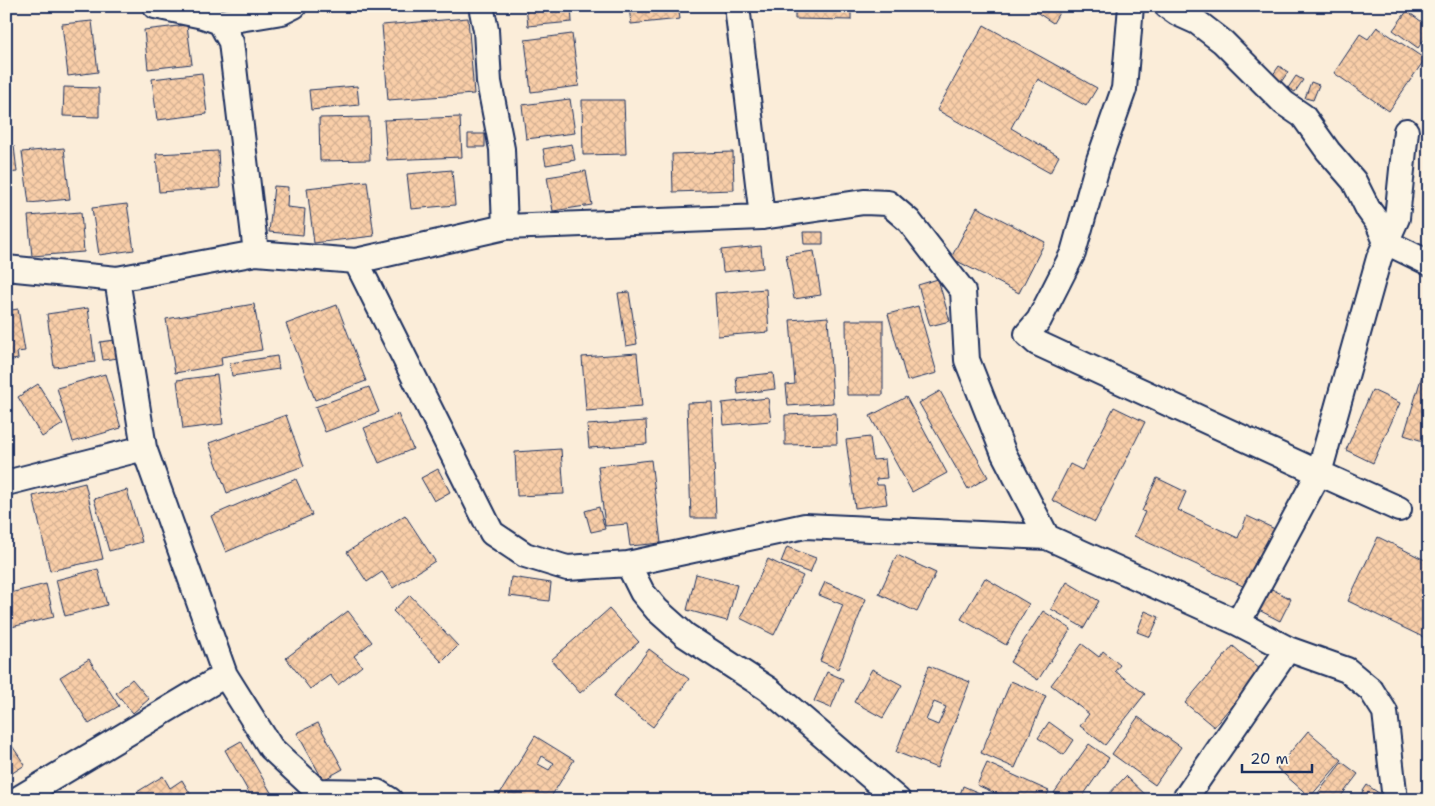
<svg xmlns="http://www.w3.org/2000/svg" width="1435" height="806" viewBox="0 0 1435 806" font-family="'Shantell Sans',sans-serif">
<defs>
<pattern id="building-cross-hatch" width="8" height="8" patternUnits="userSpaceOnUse" patternTransform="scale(1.25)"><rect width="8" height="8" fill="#f9cea8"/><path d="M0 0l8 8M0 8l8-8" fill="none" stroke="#d5b193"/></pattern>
</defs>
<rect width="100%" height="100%" fill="#fbedd9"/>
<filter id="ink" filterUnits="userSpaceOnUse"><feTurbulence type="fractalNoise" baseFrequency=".02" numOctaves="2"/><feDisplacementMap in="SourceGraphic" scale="10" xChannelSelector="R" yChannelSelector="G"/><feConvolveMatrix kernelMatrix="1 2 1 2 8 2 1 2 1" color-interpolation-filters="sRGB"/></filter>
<g filter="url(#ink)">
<path fill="url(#building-cross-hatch)" stroke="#1b2f5e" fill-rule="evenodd" d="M526 6H571L572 22 528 26Z
M629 6H678L680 19 631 24Z
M795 6H851V20L795 19Z
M1027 6H1063L1053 23Z
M1407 11 1429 27V33L1418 48 1393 30Z
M468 18 474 94 388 100 382 25Z
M92 21 98 72 68 76 62 24Z
M187 25 192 64 148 69 144 30Z
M984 25 1097 88 1086 106 1038 79 1011 128 1059 156 1050 173 937 110Z
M1377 27 1425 59 1389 111 1334 73 1360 34 1368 39Z
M572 34 579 86 531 92 525 40Z
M1279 66 1288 72 1279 85 1270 79Z
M202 73 207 114 157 120 152 79Z
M1296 76 1303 80 1295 92 1288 88Z
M1311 82 1319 85 1313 100 1305 98Z
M357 86 359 105 311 110 309 90Z
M64 87 99 88V117L63 116Z
M570 99 575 133 526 139 522 105Z
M582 100H624L626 154 583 155Z
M369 117 370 160 320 161 319 118Z
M460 117 462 157 387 160 384 120Z
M468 134H485V147H468Z
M572 144 575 160 546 165 543 149Z
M14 146 17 172 6 173V147Z
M64 148 70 199 29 203 22 152Z
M218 151 220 188 159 192 156 154Z
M733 152 734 190 673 192 672 154Z
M452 170 455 205 411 209 407 174Z
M586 171 592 205 553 211 547 177Z
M367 181 374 236 314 243 307 188Z
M274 186 288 187 287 207 305 209 303 235 269 232Z
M127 204 134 250 99 255 92 208Z
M977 207 1045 242 1019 293 951 258Z
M81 212 84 252 32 256 28 216Z
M803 232H823V244H804Z
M761 246 763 268 723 272 721 250Z
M814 251 821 295 794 299 786 255Z
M938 279 950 321 930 326 918 285Z
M766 289 769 332 718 336 715 293Z
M629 292 637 344 626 346 618 293Z
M254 304 262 350 221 357 222 365 175 373 166 319Z
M337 305 366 381 315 400 286 324Z
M918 306 937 373 907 381 888 314Z
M88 308 95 362 54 367 47 314Z
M18 309 25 351 17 352 18 359 6 361V311Z
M828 317 833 403 788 406 786 385 795 384 790 320Z
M846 320H883V395H847Z
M115 340 118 358 103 360 100 342Z
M1429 352V443L1404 435Z
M637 353 642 407 586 411 582 357Z
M277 356 279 369 232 376 230 363Z
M773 373 775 389 738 394 736 377Z
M105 374 121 428 73 442 57 388Z
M217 375 223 424 183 429 177 380Z
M38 384 63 424 42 437 18 397Z
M369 387 379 412 325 432 315 407Z
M1372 390 1400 403 1373 463 1346 450Z
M940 391 988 477 968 489 919 403Z
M906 397 947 473 912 492 870 416Z
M768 398 771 421 724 425 722 403Z
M712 402 716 518H691L687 403Z
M1114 407 1145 422 1095 522 1052 500 1070 464 1082 470Z
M836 413 837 444 785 445V415Z
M398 414 413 449 379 463 364 428Z
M286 415 304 466 227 493 209 443Z
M646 421 647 444 589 448 587 425Z
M870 437 873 460 885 459 887 478 876 479 877 485H884L887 504 855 508 846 440Z
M561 449 564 494 517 496 515 452Z
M651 460 661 543 630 546 627 524 605 526 598 466Z
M438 469 450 492 434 501 421 478Z
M1157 478 1186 492 1178 510 1238 538 1247 516 1277 530 1262 562 1257 559 1245 587 1134 536 1145 512 1142 511Z
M296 479 312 515 226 552 211 516Z
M85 483 103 559 50 571 33 496Z
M127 490 142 542 109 551 94 499Z
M599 507 605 529 591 532 585 511Z
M405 515 435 561 393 588 382 572 367 582 347 552Z
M1378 537 1429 562V640L1348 601Z
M787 547 816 558 810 573 781 562Z
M897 555 936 573 917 612 879 594Z
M768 559 803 576 774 635 740 618Z
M98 569 107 605 65 616 56 580Z
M696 574 737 585 727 621 687 610Z
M511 577 551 583 549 601 509 596Z
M985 578 1029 604 1006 645 961 619Z
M825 582 866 599 838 669 820 661 843 605 819 595Z
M1067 582 1099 601 1084 628 1051 609Z
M46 584 54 617 7 628 6 594Z
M1264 585 1291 599 1280 621 1253 607Z
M410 595 458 646 442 662 393 611Z
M609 609 639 642 580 693 551 660Z
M348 611 372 642 354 656 362 666 338 685 330 675 310 689 286 658Z
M1043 611 1071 629 1038 680 1010 662Z
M1145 611 1159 617 1150 637 1137 632Z
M1082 644 1099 657 1103 651 1120 665 1115 671 1145 694 1105 745 1080 726 1089 714 1051 685Z
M1233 646 1261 670 1214 727 1185 703Z
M649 649 689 679 653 727 613 697Z
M89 659 119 706 89 724 60 677Z
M929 666 970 682 937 768 896 752ZM934 702 946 707 938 725 926 720Z
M872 669 902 685 883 718 854 702Z
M827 672 843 679 831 708 814 701Z
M132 679 149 699 133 713 116 693Z
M1011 681 1046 696 1015 768 981 753Z
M1138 717 1181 747 1155 785 1112 754Z
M1049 722 1074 740 1064 755 1038 738Z
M318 723 343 769 323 780 297 733Z
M1308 731 1342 760 1310 797 1277 768Z
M535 736 574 760 549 800H496ZM542 756 554 763 549 770 538 764Z
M6 737 25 765 6 777Z
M241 741 273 796 266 800H253L225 750Z
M1089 744 1109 758 1080 800H1063L1054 793Z
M1342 762 1358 774 1338 800H1328L1318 793Z
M987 763 1049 791 1045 800H1010L977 785Z
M163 776 170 788 182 780 194 800H142L137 792Z
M1126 776 1151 800H1103Z
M1367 785 1383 796 1380 800H1357Z
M963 786 996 800H958Z"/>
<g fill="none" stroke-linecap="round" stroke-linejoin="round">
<g stroke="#1b2f5e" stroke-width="28">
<path id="minor" d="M155 6 203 16 220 22 231 42 256 253
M481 6 486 30 489 82 502 149 505 227
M737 6 762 217
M1131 6 1124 89 1099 160 1073 253 1039 320 1027 334 1037 343 1319 473 1399 509
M1167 6 1177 13 1197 22 1223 42 1284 103 1303 116 1328 151 1354 181 1368 209 1378 223 1386 242 1429 263
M220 22 282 12 294 6
M356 261 492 533 525 555 567 568 628 564 805 526 1047 537 1238 623 1288 649 1347 670 1371 690 1385 712 1395 800
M6 268 117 279 256 253 356 261 505 227 762 217 864 202 888 203 909 221 963 291 967 360 1004 454 1047 537
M117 279 144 448 225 675 271 748 317 791 377 792 390 800
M6 483 144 448
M628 564 642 592 657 610 685 635 768 689 898 800
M1238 623 1319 473 1379 258 1397 218 1406 131
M16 800 225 675
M1184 800 1288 649"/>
</g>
<use href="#minor" stroke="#fcf5e5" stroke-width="24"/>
</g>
</g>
<rect width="1435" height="806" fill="none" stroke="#fcf5e5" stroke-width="25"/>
<rect x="12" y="12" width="1410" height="781" fill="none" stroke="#1b2f5e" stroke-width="2" filter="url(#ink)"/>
<path d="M1242 764v8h70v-8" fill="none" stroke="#1b2f5e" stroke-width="2.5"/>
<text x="1250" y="764" font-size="15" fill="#1b2f5e" stroke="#fcf5e5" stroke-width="4" paint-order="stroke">20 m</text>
</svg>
